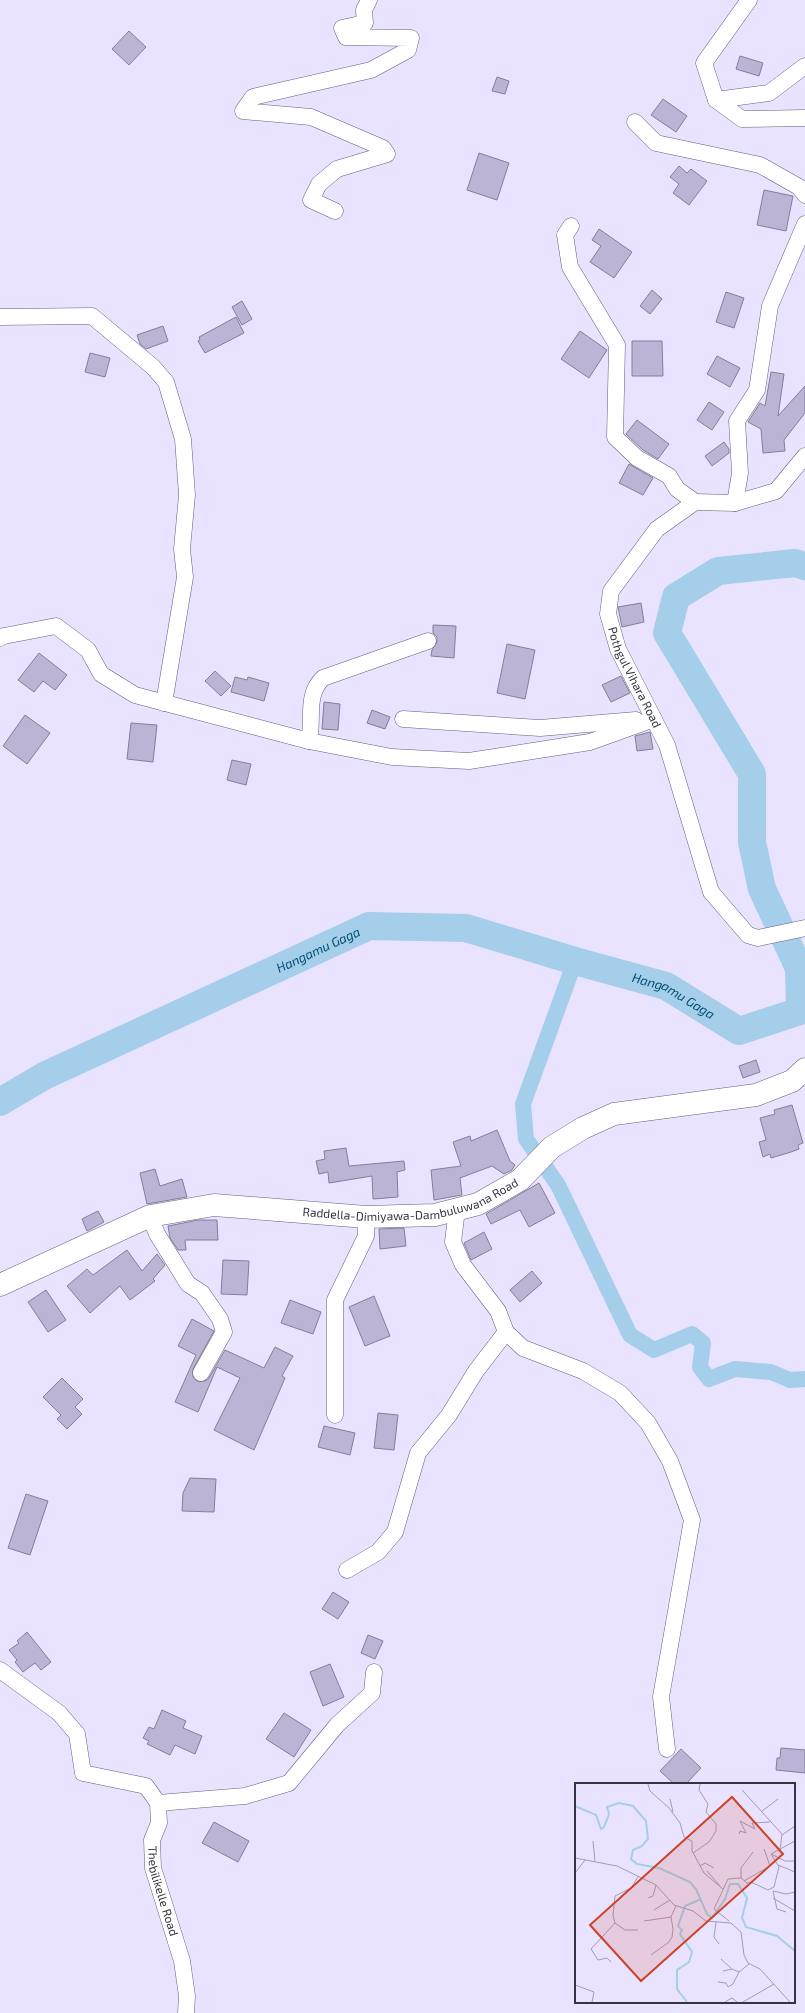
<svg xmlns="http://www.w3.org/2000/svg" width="805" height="2013" viewBox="0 0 805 2013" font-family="'Exo 2',sans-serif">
<rect width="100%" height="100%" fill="#eae3ff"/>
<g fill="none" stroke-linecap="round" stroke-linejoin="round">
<path stroke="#a4ceea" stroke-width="16" d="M575 961 523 1104 526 1139 558 1185 630 1335 654 1350 692 1334 703 1343 700 1367 709 1379 735 1369 771 1372 790 1380 805 1379"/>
<path stroke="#a4ceea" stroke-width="28" id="s1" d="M0 1102 44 1076 369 926 466 928 575 961 666 986 739 1031 800 1011 799 968 762 889 752 842V774L667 633 676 597 718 571 795 563 805 566"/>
</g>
<path fill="#bcb4d5" stroke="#857d9c" d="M129 31 146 47 129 65 112 49Z
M740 56 763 63 759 76 736 69Z
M497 77 509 81 505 94 492 91Z
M663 99 687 116 676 132 651 115Z
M479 153 509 163 497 200 467 190Z
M679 166 687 173 691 169 707 181 689 205 673 193 679 184 670 177Z
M764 190 793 196 786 231 757 225Z
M599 229 632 252 614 278 590 262 601 246 592 240Z
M652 290 662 299 650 314 640 306Z
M726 292 744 298 734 328 716 322Z
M242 301 252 319 242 325 232 307Z
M236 317 244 333 205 353 198 341 200 340 199 337Z
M163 326 168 341 146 349 140 344 137 335Z
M580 331 607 350 589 378 561 359Z
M632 341H662L663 376H632Z
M90 353 110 358 105 377 85 372Z
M717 356 740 368 730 387 707 374Z
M771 372 784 374 778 416 805 386V413L784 440 785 451 763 453 761 429 748 422 760 403 765 406Z
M709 402 724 412 712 430 697 420Z
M637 420 669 444 658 459 643 450 626 434Z
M724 442 729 449V453L712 466 705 456Z
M629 464 653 478 643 495 619 483Z
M641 603 644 622 622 627 618 607Z
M433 625 456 626 454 658 431 656 432 650 437 642V637L433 633Z
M507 644 535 650 525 699 497 693Z
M39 653 67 675 55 690 43 681 34 692 18 680Z
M215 671 231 686 221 696 205 681Z
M621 676 630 693 611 702 602 685Z
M235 677 247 680 248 677 269 683 264 701 231 692Z
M324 702 340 704 338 730 322 729Z
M372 710 390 717 385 729 367 723Z
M25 715 50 733 27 764 3 746Z
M131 723 157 725 153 762 127 759Z
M650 732 653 749 637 751 635 736Z
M232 760 251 764 246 785 227 780Z
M756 1060 760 1072 743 1078 739 1066Z
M792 1105 803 1143 798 1145 799 1149 791 1152 771 1158 770 1154 763 1157 759 1142 766 1140 760 1118 775 1114 774 1110Z
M497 1130 510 1161 515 1165 512 1170 504 1174 492 1166 460 1178 462 1195 434 1200 431 1170 461 1166 453 1142 470 1136 471 1141Z
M346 1148 349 1166 404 1161 405 1170 397 1172 398 1197 373 1199 372 1176 329 1183 328 1172 319 1174 316 1161 325 1159 324 1151Z
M155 1169 160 1186 182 1179 187 1197 147 1204 140 1173Z
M539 1183 555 1213 529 1227 520 1210 491 1224 486 1214Z
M98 1211 104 1222 87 1231 82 1219Z
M198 1220H217L218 1240H185L186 1250H178L170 1238 168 1226Z
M404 1228 406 1246 380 1249 379 1229Z
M484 1232 492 1249 471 1260 464 1243Z
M127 1250 142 1271 157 1254 165 1265 153 1279 155 1281 130 1300 120 1286 90 1313 67 1286 87 1269 93 1275Z
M223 1260 249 1261 247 1295 221 1294Z
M532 1271 542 1283 520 1302 510 1290Z
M46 1290 66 1320 48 1332 28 1302Z
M374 1296 390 1336 365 1346 349 1307Z
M290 1300 321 1312 313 1334 281 1323Z
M192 1319 214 1331 193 1369V1377L197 1381H205L209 1378 225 1350 264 1368 275 1347 293 1356 282 1376 285 1378 254 1450 214 1430 240 1378 217 1367 198 1412 175 1402 196 1355 178 1346Z
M62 1378 83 1399 75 1407 82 1414 67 1429 57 1419 61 1415 43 1397Z
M378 1413 398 1415 394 1450 374 1448Z
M324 1426 355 1433 350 1455 318 1447Z
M190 1478 216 1479 214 1512 182 1511 183 1493Z
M26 1494 48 1501 30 1555 8 1548Z
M333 1592 349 1602 338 1619 322 1609Z
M27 1632 51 1662 41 1670 35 1663 23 1672 15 1662 17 1660 9 1650 19 1643 17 1641Z
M368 1635 383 1641 375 1659 361 1653Z
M330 1664 344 1697 323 1706 310 1672Z
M162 1710 186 1721 183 1728 202 1736 195 1754 175 1745 170 1755 147 1744 149 1741 143 1738 149 1727 154 1729Z
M284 1713 311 1730 294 1757 266 1739Z
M781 1748 805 1750V1773L776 1770 777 1758H780Z
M681 1749 701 1768 686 1784H674L660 1771Z
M214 1822 249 1841 238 1862 202 1843Z"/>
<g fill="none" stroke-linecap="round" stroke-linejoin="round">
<g stroke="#655e7b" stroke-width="17">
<g id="street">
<path d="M749 0 704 63 716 100 742 119 805 118"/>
<path d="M716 100 769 93 805 66"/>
<path d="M635 122 656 143 760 165 799 187 805 195"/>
<path d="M335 211 311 200 319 184 337 169 387 154 383 148 311 117 243 111 253 97 371 70 408 50 411 38 346 37 342 28 365 23 364 10 369 0"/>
<path d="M571 226 565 235 570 267 617 345 615 437 637 458 669 476 677 489 695 502"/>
<path d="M0 317 92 316 153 367 166 382 183 439 187 495 182 549 185 577 164 703"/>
<path id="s2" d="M805 456 776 491 735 503 695 502 657 529 611 591 608 614 618 649 667 745 711 892 748 935 758 938 805 928"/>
<path d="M735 503 740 473 737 421 757 390 770 306 805 224"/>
<path d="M0 638 4 636 56 626 88 650 101 674 135 695 309 741 392 757 469 761 590 742 654 719"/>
<path d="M403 719 540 728 636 720"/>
<path d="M309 741C314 719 305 695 323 678L428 641"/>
<path d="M457 1209 453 1242 463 1265 498 1311 506 1332 523 1348 583 1371 620 1393 648 1423 670 1461 692 1520 661 1697 667 1749"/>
<path d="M150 1216 157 1234 188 1284 202 1293 220 1319 224 1332 201 1373"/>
<path d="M335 1415V1300L366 1236V1217"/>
<path d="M347 1570 378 1552 395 1532 418 1453 449 1415 476 1371 506 1332"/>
<path id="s3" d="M0 1670 59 1713 77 1734 83 1773 146 1786 158 1803 159 1823 152 1840 153 1868 182 1961 187 1996 186 2013"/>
<path d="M158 1803 245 1796 289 1783 337 1725 372 1693 374 1672"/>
</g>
</g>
<g stroke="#655e7b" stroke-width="23">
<g id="secondary">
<path id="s4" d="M0 1285 150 1216 214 1205 366 1217 435 1215 478 1204 520 1180 552 1147 583 1128 614 1114 756 1095 792 1081 805 1069"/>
</g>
</g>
<use href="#street" stroke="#fff" stroke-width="16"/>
<use href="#secondary" stroke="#fff" stroke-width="22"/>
</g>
<g text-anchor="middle" stroke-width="3" stroke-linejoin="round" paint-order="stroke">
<g font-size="12" fill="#363240" stroke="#fff">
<text dy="4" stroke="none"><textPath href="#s2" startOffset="344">Pothgul Vihara Road</textPath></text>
<text dy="4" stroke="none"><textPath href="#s4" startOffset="430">Raddella-Dimiyawa-Dambuluwana Road</textPath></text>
<text dy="4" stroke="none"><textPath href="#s3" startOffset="316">Thebilikelle Road</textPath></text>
</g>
<g font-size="13" font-style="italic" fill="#004f73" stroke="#fff">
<text dy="5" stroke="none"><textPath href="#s1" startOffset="353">Hangamu Gaga</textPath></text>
<text dy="5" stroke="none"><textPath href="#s1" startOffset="725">Hangamu Gaga</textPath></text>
</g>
</g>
<g transform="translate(575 1783)">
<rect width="220" height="220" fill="#eae3ff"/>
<path fill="none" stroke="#a4ceea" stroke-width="2" d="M0 23 21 32 26 46 29 44 34 31 32 24 44 20 58 23 71 38 73 56 67 63 58 67 56 76 62 81 84 85 115 99 121 106 132 131 137 135 150 116 155 101H163L172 115 167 135 171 144 202 153 220 168M112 219 102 206V187L114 179 117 169 105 151 107 147 103 143 110 123 126 116"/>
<path fill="none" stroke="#a29cb3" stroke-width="1" d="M73 1 75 8 94 25 105 40 109 54 117 58V68L129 90 148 106M167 7 207 51 205 67M95 16 98 29M187 28 203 16M164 51 165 48 171 50 165 38 180 46 177 40 195 39M207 52 220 43M18 58 20 78M118 70 134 59 141 48V41L131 29 133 21 124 7 125 1M196 71 210 78H220M0 75 42 83 81 102 99 122 118 128 131 138 156 140 166 149 169 172 173 180 185 186 215 219M203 82 220 89M125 83 130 80 139 85M132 88 145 103M0 90 10 77M166 95V85L178 69M169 98 195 83 189 66M198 108 202 126 211 129M198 108 211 111 220 109M73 115 78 113 81 102M198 115 220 128M79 127 95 117M69 138 96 134M154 138 139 126 153 96 166 95 172 100H178L193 107 199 104 204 84 196 71 220 58M141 139 139 154 144 161M40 140 50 147H63M76 172 94 159 97 154 98 146 96 134 101 123M146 176 157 186M36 179 32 175 23 177 16 166 40 140 38 132 40 113 56 105 63 94M148 188 157 186 164 189 174 181M143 199 151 200 153 204 158 201 164 189M0 202 19 209 17 219M150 219 157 215 162 219M168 219 199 201"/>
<path fill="#cd4326" fill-opacity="0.15" stroke="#cd4326" stroke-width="2" d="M157 14 208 71 66 198 15 142Z"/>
<rect width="220" height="220" fill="none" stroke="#363240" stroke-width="2"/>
</g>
</svg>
